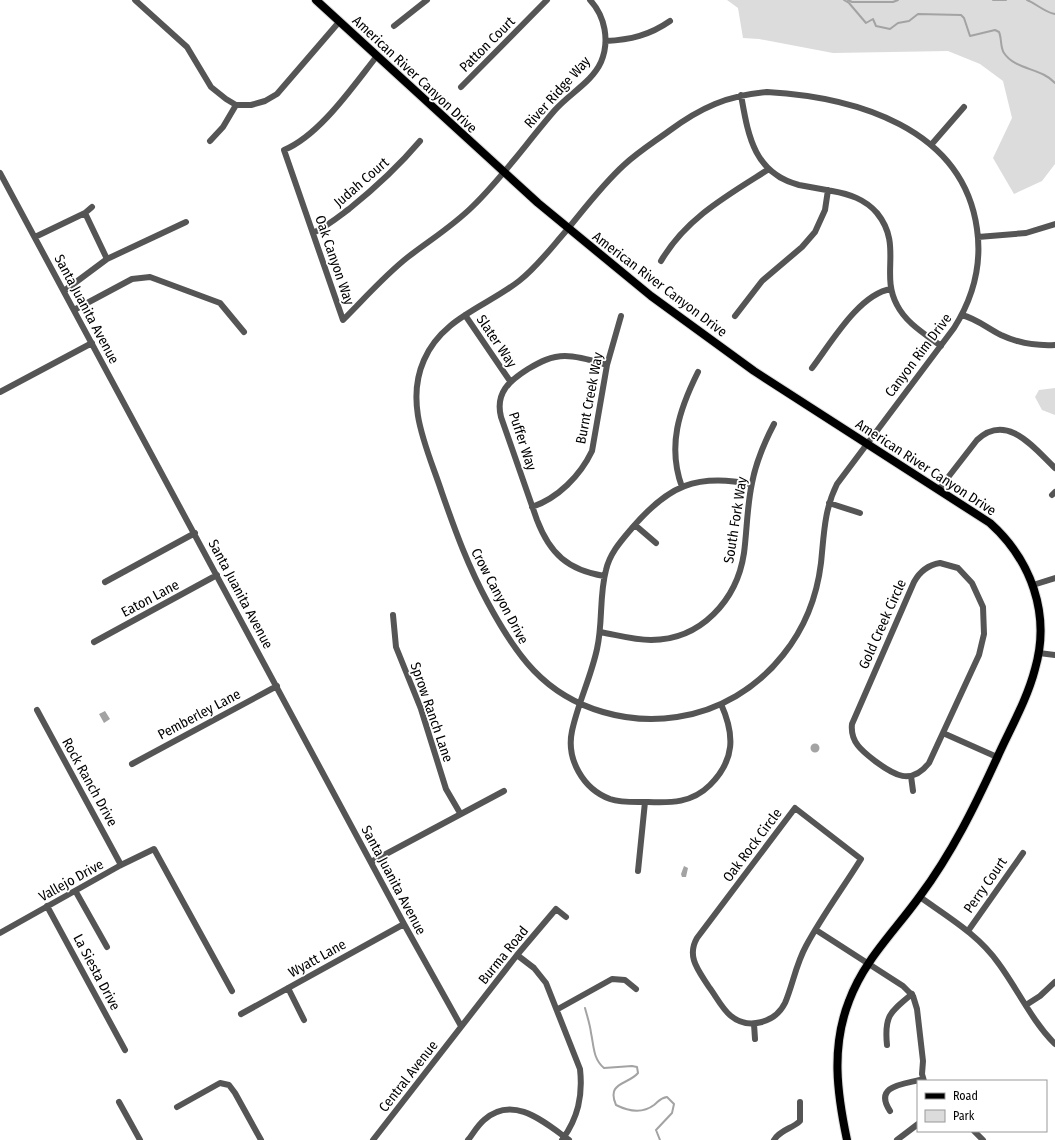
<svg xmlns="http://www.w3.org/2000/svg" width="1055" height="1140" viewBox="0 0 1055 1140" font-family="'Fira Sans Condensed',sans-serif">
<rect width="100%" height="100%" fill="#fff"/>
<path fill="#dcdcdc" d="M727 0H1055V164L1042 181 1014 194 993 158 1012 118 1003 81 980 64 948 51 833 53 759 39 743 38 738 8Z
M1055 388V415L1042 410 1035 397 1039 390Z"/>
<path fill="#a3a3a3" d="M105 711 110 719 104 723 99 714Z
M810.5 748a4.5 4.5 0 1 1 9 0a4.5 4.5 0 1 1-9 0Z
M684 866 688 868 686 877H682L681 874Z"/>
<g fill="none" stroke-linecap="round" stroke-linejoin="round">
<path stroke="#a3a3a3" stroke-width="2" d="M844 0 849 3 866 23 873 19 876 26 890 29 898 23 909 21 918 14 961 15 964 18 970 36 995 30 999 32C1002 39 1000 47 1004 53 1015 70 1042 68 1055 83
M848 0 852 2H893L898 0
M993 0H1006
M1027 0C1037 4 1044 12 1055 14
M585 1008C587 1016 590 1024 591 1033 594 1046 593 1059 604 1068L632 1066 637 1067 638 1073C628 1085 606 1082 616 1105 628 1111 642 1114 654 1105 659 1101 660 1098 667 1097L674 1104 672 1113 656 1130 660 1140"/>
<g stroke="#dbdbdb" stroke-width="10">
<path id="major" d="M316 0 538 203 651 296 754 371 990 523C1031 560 1051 614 1035 669 1027 700 1010 729 997 758 975 806 952 853 920 896 895 931 864 960 849 1001 831 1047 837 1093 847 1140"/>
</g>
<path stroke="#555" stroke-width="6" d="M135 0 187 47 211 87 226 99 236 105H251L265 101 277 94 339 22
M394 26 427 0
M606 41C630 40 650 35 670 21
M377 56C353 86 320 135 284 150L343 320C364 299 385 275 408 257 430 240 453 226 473 206 503 177 528 141 555 110 570 93 592 82 601 62 610 41 605 16 590 0
M461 87 547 0
M767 92C854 97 963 127 977 229 982 264 973 298 954 328L837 484C824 510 824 535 821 563 817 596 804 629 783 655 757 688 719 711 677 717 652 721 627 719 603 712 544 695 516 655 488 603 468 566 456 533 442 493 428 450 404 405 424 360 442 318 486 307 519 281 537 267 551 248 566 231 585 208 603 184 624 165 638 152 654 142 669 131 700 108 728 95 767 92Z
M741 95C748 134 753 173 799 185 810 187 821 189 832 191 849 194 865 199 877 213 903 245 880 274 897 305 906 323 925 334 941 346
M210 141 223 127 236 105
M931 145 964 107
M0 173 404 924 461 1026
M85 213 107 259
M313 233C326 227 337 218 349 209 375 188 398 167 420 141
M35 237 85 213 92 207
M978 237 1026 233 1055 224
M661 261C686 218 728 195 769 169
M64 291 107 259 186 222
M74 310 132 279 150 277 220 303 244 332
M465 315 510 381
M962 315C977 319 987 328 1001 335 1018 343 1036 346 1055 345
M735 316 762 281 802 247 815 232 825 210 828 190
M812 368C831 343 859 294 891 289
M0 392 92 343
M682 487C667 446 679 410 698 372
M939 489 977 440C1007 412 1034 448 1055 468
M1052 495 1055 492
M829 503 860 513
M532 507C558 498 580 476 592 451L607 365 621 316
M635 525 656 543
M940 563 958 568 972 583 983 607 984 634 979 655 929 763C911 786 894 775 875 761 862 751 850 742 852 724L914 582C920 571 928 565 940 563Z
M604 576C568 570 550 554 537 520L501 417C495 393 509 381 528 369 540 362 551 356 565 356 579 356 594 361 607 365
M105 582 195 533
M1033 585 1055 578
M393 615 396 647 421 709 446 789 460 813
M600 632C617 635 634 640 651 640 701 640 737 600 744 553 747 530 747 506 752 483 756 462 764 443 774 424
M94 642 217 575
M1039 653 1055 655
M721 704C735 735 735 760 710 785 692 803 671 803 648 802 636 802 622 803 610 799 583 789 566 759 572 731 578 703 591 677 597 649 603 623 599 596 606 570 610 553 621 541 632 528 668 486 696 473 751 484
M37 710 121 865
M943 733 997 757
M132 764 277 686
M911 776 913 791
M795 808 861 859C843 888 822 916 806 946 796 964 793 984 785 1003 775 1023 748 1030 731 1016 722 1009 716 996 709 987 699 971 686 957 697 938Z
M371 862 504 791
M638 871 645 802
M76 892 107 947
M920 897C948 917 979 935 999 964 1018 990 1032 1021 1055 1044
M47 906 125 1050
M816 930 903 986 913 996 917 1009 923 1061 922 1074 924 1081
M968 931 1023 853
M0 933 121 865 154 849 232 991
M517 955 534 968 546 983 580 1069C583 1096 578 1118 562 1140
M288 988 304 1020
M1026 1005 1040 996 1055 982
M558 1009 612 979 625 980 636 989
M241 1014 404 924
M754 1024 755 1039
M887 1045C884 1016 890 1012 912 994
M119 1102 140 1140
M177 1107 220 1083 229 1085 235 1093 261 1140
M890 1111C872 1084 908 1084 923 1079
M974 1131 983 1140
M373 1140 517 955 556 909 566 917
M468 1140C473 1134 477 1126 484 1120 513 1094 544 1122 569 1140
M774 1140C781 1129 792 1129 800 1121V1102
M897 1140 918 1124"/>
<use href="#major" stroke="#000" stroke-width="8"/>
</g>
<g text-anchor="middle" stroke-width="3.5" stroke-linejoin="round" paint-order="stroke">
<g font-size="14" fill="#000" stroke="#fff">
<text transform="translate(487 44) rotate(-45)" y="5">Patton Court</text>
<text transform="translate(415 74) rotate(43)" y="5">American River Canyon Drive</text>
<text transform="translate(557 92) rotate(-48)" y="5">River Ridge Way</text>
<text transform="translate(361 182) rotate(-41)" y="5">Judah Court</text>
<text transform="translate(335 260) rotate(71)" y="5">Oak Canyon Way</text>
<text transform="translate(660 284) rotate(37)" y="5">American River Canyon Drive</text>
<text transform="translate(87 309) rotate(62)" y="5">Santa Juanita Avenue</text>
<text transform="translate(497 341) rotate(56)" y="5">Slater Way</text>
<text transform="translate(918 355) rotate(-53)" y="5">Canyon Rim Drive</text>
<text transform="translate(589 398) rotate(-79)" y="5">Burnt Creek Way</text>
<text transform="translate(523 441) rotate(72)" y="5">Puffer Way</text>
<text transform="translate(926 467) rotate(33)" y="5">American River Canyon Drive</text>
<text transform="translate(735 520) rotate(-81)" y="5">South Fork Way</text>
<text transform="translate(241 594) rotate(62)" y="5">Santa Juanita Avenue</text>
<text transform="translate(500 596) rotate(62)" y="5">Crow Canyon Drive</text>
<text transform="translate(150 598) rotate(-28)" y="5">Eaton Lane</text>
<text transform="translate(882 624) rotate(-66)" y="5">Gold Creek Circle</text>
<text transform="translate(432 712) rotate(71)" y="5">Sprow Ranch Lane</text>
<text transform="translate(199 714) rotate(-28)" y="5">Pemberley Lane</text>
<text transform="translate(90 782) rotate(61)" y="5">Rock Ranch Drive</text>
<text transform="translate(752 845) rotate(-53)" y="5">Oak Rock Circle</text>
<text transform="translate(71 880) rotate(-29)" y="5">Vallejo Drive</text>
<text transform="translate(394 880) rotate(62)" y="5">Santa Juanita Avenue</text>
<text transform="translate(985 885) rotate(-55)" y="5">Perry Court</text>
<text transform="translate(503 955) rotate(-51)" y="5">Burma Road</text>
<text transform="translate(317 958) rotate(-29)" y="5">Wyatt Lane</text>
<text transform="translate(97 972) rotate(62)" y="5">La Siesta Drive</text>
<text transform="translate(408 1076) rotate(-52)" y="5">Central Avenue</text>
</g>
</g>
<rect x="917" y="1080" width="130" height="52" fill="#ffffff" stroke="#999999"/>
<rect x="925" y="1093" width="20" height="6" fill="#000000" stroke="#999999"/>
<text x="953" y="1100" font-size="12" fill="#000000">Road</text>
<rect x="925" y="1110" width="20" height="12" fill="#dcdcdc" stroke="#999999"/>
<text x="953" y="1120" font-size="12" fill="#000000">Park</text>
</svg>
